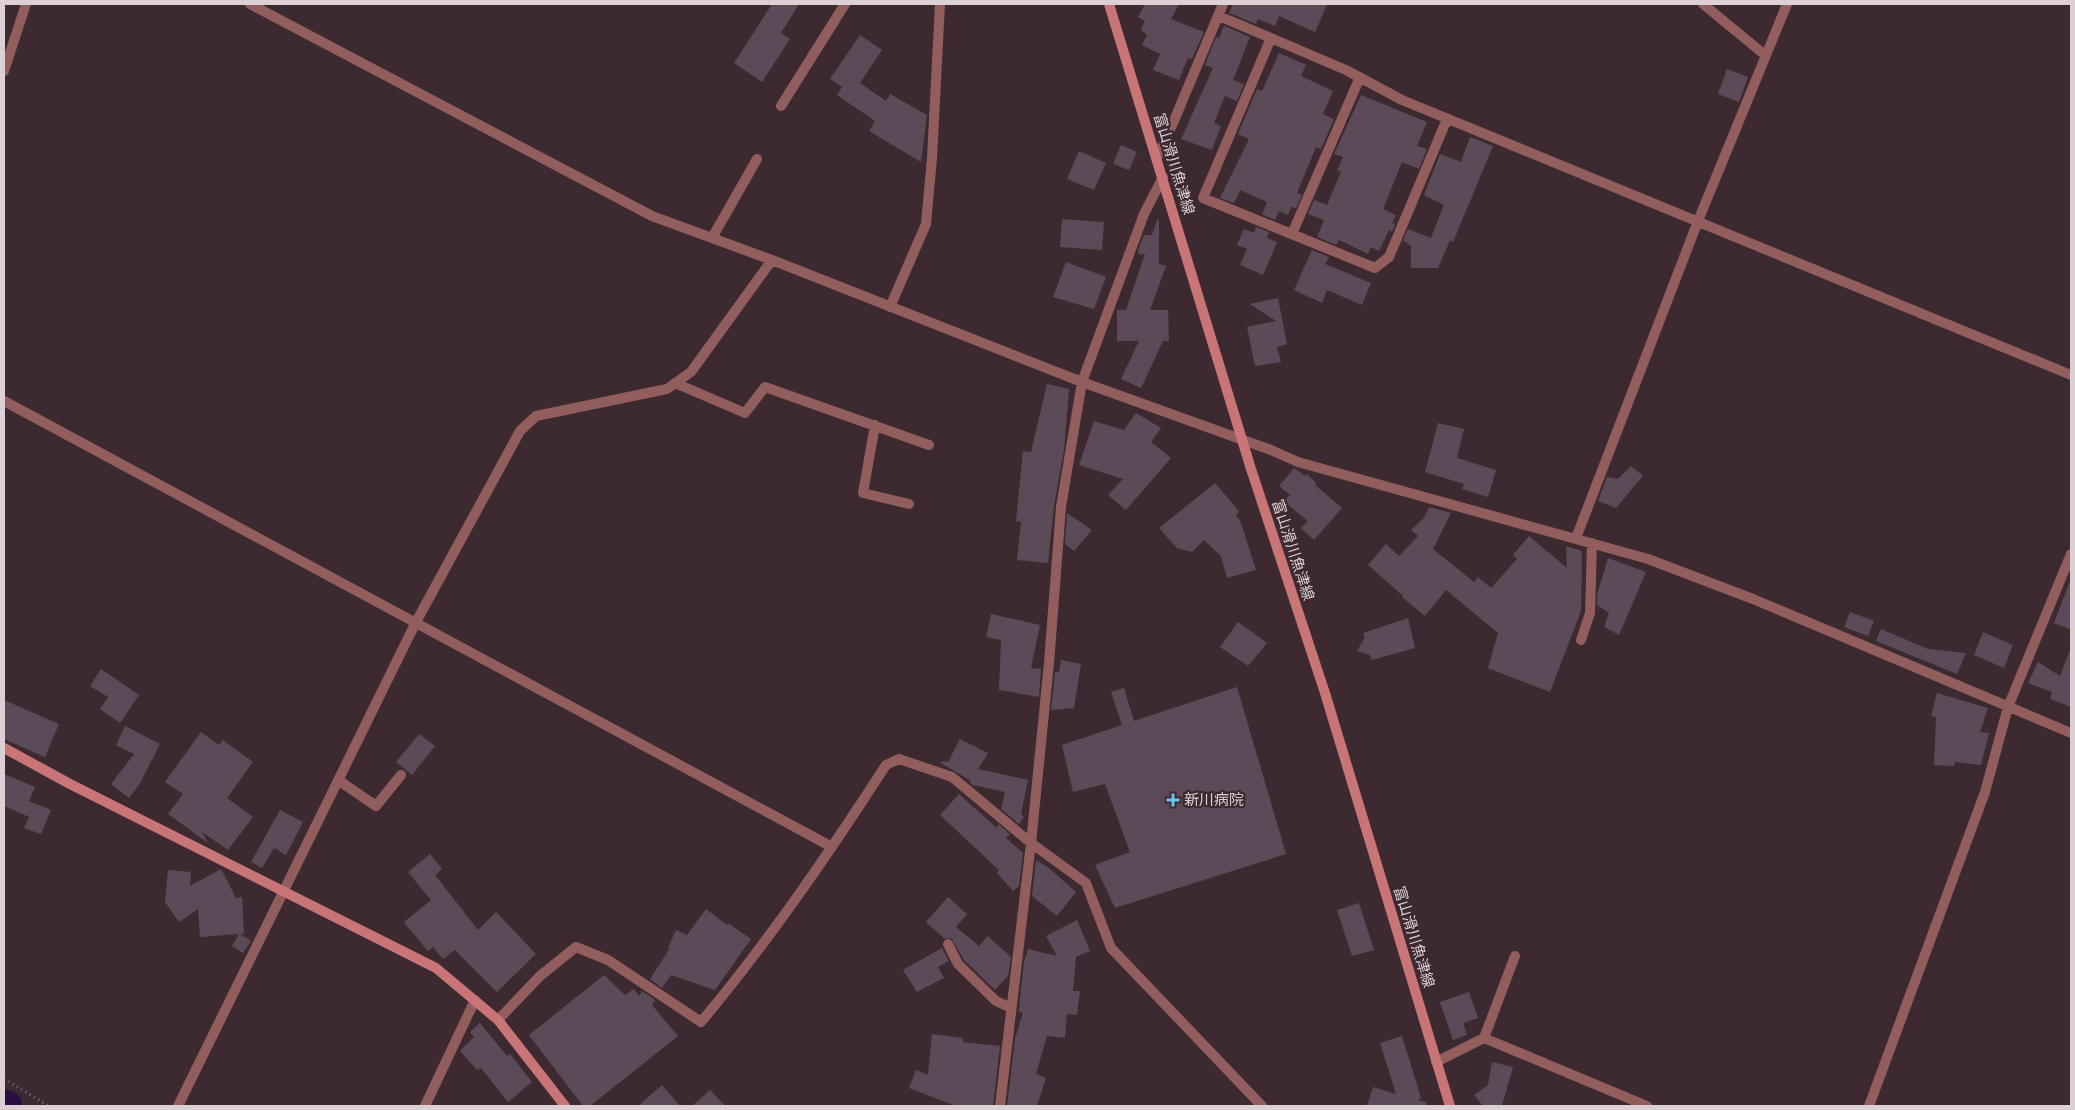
<svg xmlns="http://www.w3.org/2000/svg" width="2075" height="1110" viewBox="0 0 2075 1110" font-family="'Alegreya Sans','Noto Sans JP',sans-serif">
<rect width="100%" height="100%" fill="#3d2a31"/>
<g fill="none" stroke-linecap="round" stroke-linejoin="round">
<path stroke="#2b0e44" stroke-width="31" d="M4 1105 7 1106"/>
</g>
<path fill="#5b4b59" d="M772 4H799L781 33 790 39 762 82 734 63Z
M1145 4H1179L1171 19 1204 32 1192 59 1188 58 1179 80 1153 70 1160 54 1142 45 1147 35 1141 30 1145 21 1138 17Z
M1233 4H1327L1315 32 1279 16 1275 26 1258 19 1256 24 1229 13Z
M1224 26 1250 37 1233 80 1244 84 1237 101 1225 96 1214 123 1221 126 1212 150 1181 139 1213 68 1205 65 1216 37 1219 38Z
M860 35 882 50 860 83 886 101 890 94 927 115 921 162 869 131 875 121 837 95 842 87 830 79Z
M1279 53 1306 65 1301 76 1333 91 1323 114 1334 119 1321 149 1316 147 1297 193 1302 195 1296 208 1291 207 1288 215 1279 211 1275 220 1262 214 1267 202 1240 190 1234 203 1220 198 1249 139 1238 134 1257 89 1262 91Z
M1727 69 1748 77 1739 102 1718 94Z
M1361 95 1427 122 1417 146 1427 149 1419 169 1402 162 1383 209 1396 215 1392 223 1395 224 1392 232 1389 230 1379 251 1371 247 1368 254 1339 240 1336 245 1317 237 1324 220 1308 214 1314 200 1327 205 1341 172 1337 170 1343 157 1334 154Z
M1470 137 1493 146 1453 242 1450 240 1438 268H1411V246L1403 240 1408 229 1431 238 1444 205 1424 195 1440 154 1461 162Z
M1121 145 1137 152 1129 170 1113 164Z
M1079 151 1106 163 1094 190 1067 179Z
M1062 219 1104 222 1102 250 1060 247Z
M1157 220H1159V264L1166 266 1150 310H1168L1169 341H1163L1141 388 1121 379 1139 341H1117V310H1126L1145 254H1138V250L1144 235H1152Z
M1256 227 1269 232 1267 238 1277 242 1263 275 1240 265 1247 249 1237 245 1244 229 1254 233Z
M1312 250 1329 257 1325 264 1371 283 1362 305 1327 290 1322 303 1294 290Z
M1066 262 1106 277 1094 309 1053 297Z
M1278 298 1287 344 1277 347 1281 362 1255 366 1247 327 1276 321 1250 304Z
M1047 384 1069 389 1064 450 1054 506 1048 563 1017 560 1021 522 1016 521 1023 451 1031 452Z
M1136 413 1161 428 1151 442 1171 458 1126 510 1108 495 1123 479 1079 465 1094 421 1124 430Z
M1438 423 1464 429 1457 458 1496 470 1488 497 1462 489 1464 484 1425 472Z
M1631 466 1643 476 1616 508 1598 501 1607 477 1618 479Z
M1294 468 1305 476 1307 474 1316 483 1315 485 1342 508 1314 540 1301 528 1308 521 1284 502 1290 495 1279 486Z
M1215 483 1239 511 1236 516 1240 520 1256 570 1227 578 1221 556 1204 540 1192 552 1177 548 1159 528Z
M1429 507 1451 513 1433 549 1474 582 1478 577 1491 588 1517 559 1513 555 1529 536 1567 568 1566 546 1582 551 1581 611 1550 692 1488 668 1498 633 1446 590 1425 616 1402 597 1403 596 1368 565 1386 544 1399 556 1418 536 1411 530 1424 518Z
M1067 513 1092 530 1074 551 1065 544Z
M1608 558 1646 572 1619 635 1604 627 1609 613 1597 605V595Z
M2070 581H2071V630L2054 623Z
M1850 612 1874 621 1868 636 1844 627Z
M991 614 1040 625 1031 668 1041 669 1039 697 999 690 1001 640 986 637Z
M1408 618 1415 648 1372 660 1370 655 1357 651 1365 637 1363 633Z
M1238 622 1267 643 1248 666 1220 647Z
M1881 629 1928 649 1966 653 1957 674 1876 641Z
M1983 632 2013 645 2004 668 1974 655Z
M2071 648V707L2050 699 2052 692 2028 683 2038 662 2060 676Z
M1061 660 1081 664 1074 708 1051 710 1055 672H1059Z
M101 669 139 695 120 723 100 709 108 697 90 686Z
M1237 687 1286 854 1115 908 1095 865 1130 852 1105 784 1073 792 1062 745 1122 725 1111 692 1124 688 1134 721Z
M1937 693 1988 708 1980 732 1989 733 1981 765 1955 762 1954 766 1934 765 1936 717 1931 716Z
M4 700 59 724 45 757 4 739Z
M125 726 160 744 139 785 129 798 111 784 134 754 116 745Z
M201 732 219 745 223 740 253 762 227 798 253 817 228 850 202 832 208 843 168 814 183 794 165 782Z
M419 734 435 746 412 775 396 762Z
M960 739 988 753 978 769 1028 780 1021 814 1024 817 1019 824 1001 809 1005 792 973 785 970 783 971 781 941 763 942 761 948 762Z
M4 774 35 787 29 801 51 810 41 834 24 828 29 817 4 806Z
M959 794 997 828 998 824 1010 834 1006 838 1023 853 1019 886 1013 891 997 873 999 870 940 815Z
M280 810 303 822 286 855 274 848 262 868 251 862Z
M430 854 442 869 435 875 478 930 496 912 536 954 497 992 455 950 443 959 433 947 428 951 404 922 431 900 408 872Z
M1036 860 1049 868 1076 892 1057 916 1032 896Z
M221 869 236 898 242 897 244 934H240L251 941 243 953 232 946 239 934 200 937 198 909 179 922 165 902 168 870 191 872 190 886Z
M948 897 967 914 956 927 979 946 988 936 1011 957 1008 976 995 990 964 960 952 939 944 938 926 922Z
M1359 903 1374 950 1352 956 1337 910Z
M706 909 727 925 728 923 751 939 715 990 671 975 662 988 650 979 670 948H668L676 930 687 935Z
M1077 920 1090 951 1076 957 1073 991H1080L1077 1015 1067 1014 1065 1038 1047 1036 1036 1074 1046 1078 1037 1106H1007L1015 1039 1023 1012H1019L1020 998 1024 962 1028 949 1057 956 1046 936Z
M942 948 949 961 938 967 944 978 917 992 903 970Z
M604 975 625 995 634 989 639 996 642 991 655 1000 652 1005 678 1036 590 1106H583L529 1035Z
M1469 992 1478 1018 1463 1023 1467 1035 1453 1040 1440 1002Z
M480 1023 507 1056 510 1054 532 1082 508 1102 481 1068 477 1070 460 1051 474 1037 470 1032Z
M932 1034 963 1038V1042L1000 1046 993 1106H956L909 1088 916 1070 928 1075Z
M1402 1036 1421 1098 1417 1100 1426 1102V1106H1367L1373 1087 1396 1094 1380 1043Z
M1492 1062 1513 1067 1502 1106H1483L1474 1095 1488 1085Z
M662 1085 680 1106H638Z
M710 1090 725 1106H692Z"/>
<g fill="none" stroke-linecap="round" stroke-linejoin="round">
<path stroke="#7e6e73" stroke-width="3" stroke-dasharray="1 4" stroke-linecap="butt" d="M4 1079 49 1106"/>
<path stroke="#925d5d" stroke-width="10" d="M250 4 652 216 772 260 1082 382 1271 450 1298 462 1648 559 1753 599 2071 733
M1703 4 1765 55
M1219 16 1346 70 1402 100 2071 375
M1271 38 1203 198 1375 268 1389 257 1447 119
M4 71 26 4
M781 106 845 4
M1157 157 1173 123 1223 4
M1292 234 1360 77
M712 238 757 159
M890 307 926 224 932 158 940 4
M675 383 745 413 765 387 929 445
M4 401 832 847
M875 425 863 493 909 504
M1576 538 1698 221 1787 4
M1581 640 1590 613 1592 543
M338 780 376 806 401 775
M948 944 958 964 996 1001 1011 1008
M498 1020 540 976 576 947 608 960 701 1022C769 941 829 853 886 765L899 759 952 777 1031 843 1086 883 1111 948 1262 1106
M1484 1038 1515 956
M1436 1062 1484 1038 1647 1106
M178 1106 416 622 520 431 536 416 667 389 691 372 772 260
M425 1106 475 1000
M1000 1106 1031 843 1049 663 1061 507 1082 382 1144 214 1163 177
M1869 1106 1985 792 2008 707 2071 554"/>
<path stroke="#c97476" stroke-width="10" d="M1109 4 1251 469 1325 693 1450 1106
M4 748 70 784 436 968 498 1020 565 1106"/>
</g>
<path fill="#67c4f0" stroke="#3d2a31" stroke-width="2" d="M1170.5 792.5h5v5h5v5h-5v5h-5v-5h-5v-5h5z"/>
<g text-anchor="middle" stroke-width="4.5" stroke-linejoin="round" paint-order="stroke">
<g font-size="15" fill="#ddd0d4" stroke="#3d2a31">
<text transform="translate(1174 164) rotate(73)" y="5">富山滑川魚津線</text>
<text transform="translate(1293 550) rotate(72)" y="5">富山滑川魚津線</text>
<text transform="translate(1414 937) rotate(73)" y="5">富山滑川魚津線</text>
</g>
<g font-size="15" fill="#ddd0d4" stroke="#3d2a31" text-anchor="start">
<text x="1184" y="805">新川病院</text>
</g>
</g>
<rect width="2075" height="1110" fill="none" stroke="#ddd0d4" stroke-width="10"/>
</svg>
